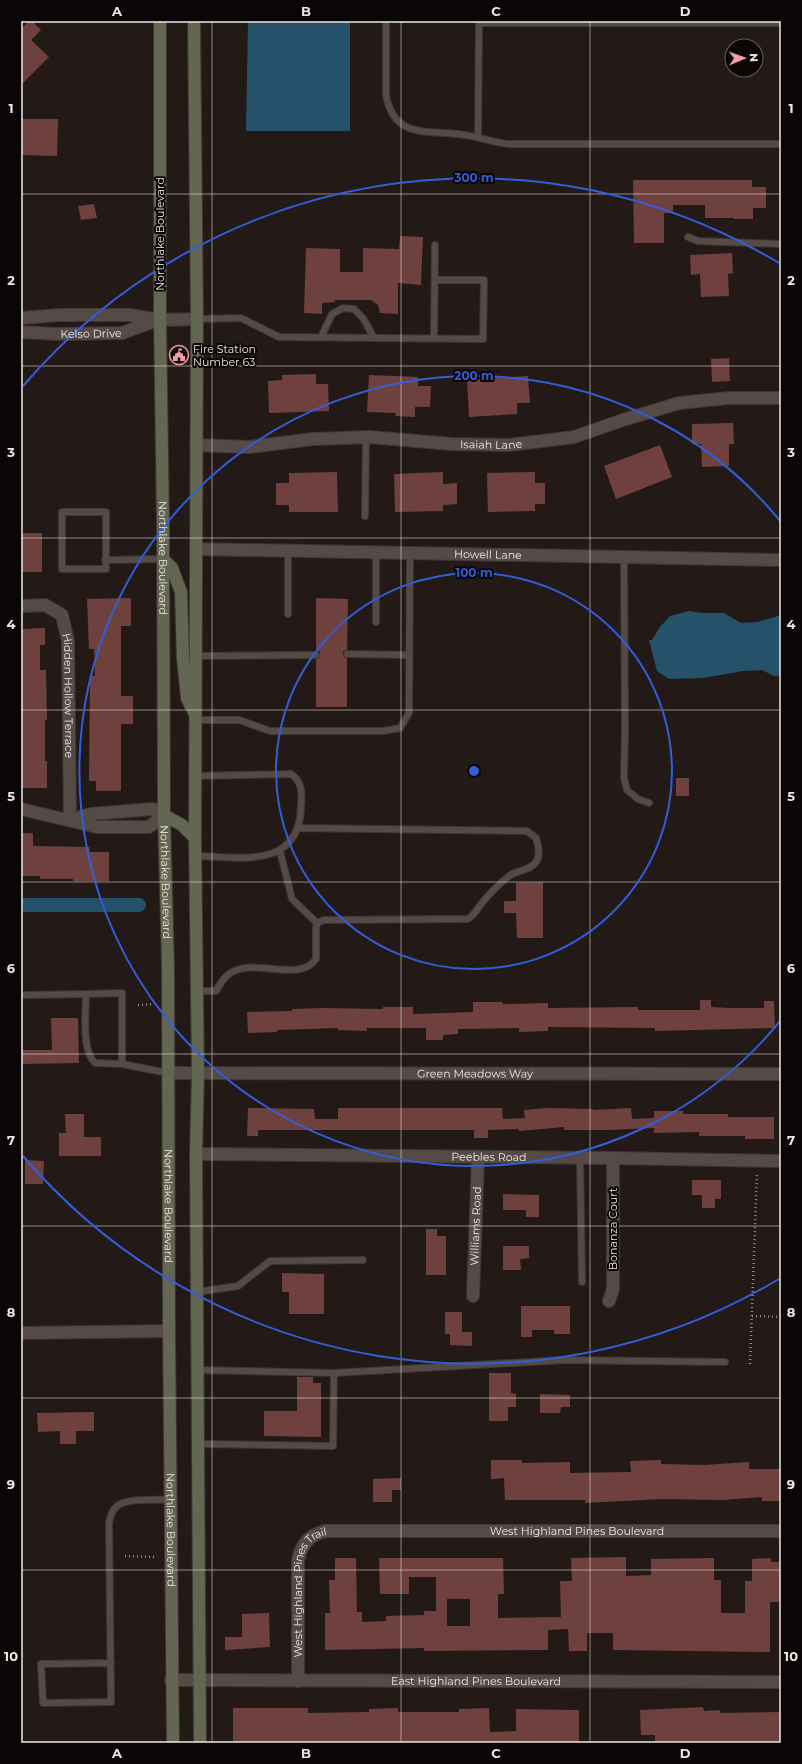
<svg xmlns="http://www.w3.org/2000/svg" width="802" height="1764" viewBox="0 0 802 1764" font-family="Montserrat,sans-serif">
<rect width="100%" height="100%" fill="#231a17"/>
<path fill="#25526a" d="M248 21H350V131H246Z
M689 611 701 613H724L741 623 758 622 781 615V676H774L762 670 743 671 703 678 669 679 657 671 649 640H652L660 627 670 616Z"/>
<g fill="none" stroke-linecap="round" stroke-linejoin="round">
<path stroke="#25526a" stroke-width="14" d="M21 905H139"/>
</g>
<path fill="#6e413f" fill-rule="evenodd" d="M29 21H32L41 30 31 40 49 57 21 85V29Z
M21 119H58L57 156 21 155Z
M633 180H752V187H766V208H753V219H734V218H705V205H673V213H664V243H634Z
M94 204 97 218 81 220 78 206Z
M400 236 423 237 421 285 398 283V314L380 313 378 305 371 300H335V302L322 303V314L304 313 306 248 340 249V272H363V248L399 249Z
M732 253 733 273 728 274 729 296 701 297 700 274 691 275 690 255Z
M729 358 730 381 712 382 711 359Z
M316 374V384H328L329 411 269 413 268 381 282 380V375Z
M369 375 418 377V386H431L430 407H415V417L395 416 396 413 367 412Z
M528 376 530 403H517V414L469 417 467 380Z
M733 423 734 444H729V466L702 467 701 444H692V424Z
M660 445 672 477 616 499 604 466Z
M337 472 338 512H289V505H276V483H289V473Z
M443 472V484L457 483V504L443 505V511L395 512 394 474Z
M535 472V483H545V504H535V511L488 512 487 473Z
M21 533H42V572H21Z
M131 598V626H121V696H133V724H121V791H96V781H89L90 676H95L94 649H89L87 599Z
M316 598 348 599 347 650 343 651V654L347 658V707H316V660L320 655V652L316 650Z
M45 628V645H40V670H46L47 720H45V761H47V788H21V629Z
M676 778H689V796H676Z
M21 833H33V846L89 847 90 852H109V881H73V879H40V876H21Z
M543 882V938H517L516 913H504V901H516V883Z
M700 1000H711V1007L729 1008H764V1001H774L775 1028 655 1031V1028L548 1027V1031L519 1032V1028L458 1029V1034L443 1035V1040H426V1028H367V1031L338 1030V1028L277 1030V1032L248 1033 247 1012 292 1011V1009L322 1008 383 1009V1007H413V1014L473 1012V1002H502L503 1004 548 1003V1008L638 1007V1010H700Z
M51 1018H78L79 1063 21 1064V1050H52Z
M248 1108 314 1109 315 1119H338V1108H502L503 1119 525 1118 524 1110 547 1108 593 1109V1110L631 1108 632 1119 654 1118V1111H683V1114H728V1117H774V1139H745V1136H699V1132L654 1133V1128L609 1130H564V1127L519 1131V1129L488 1130V1138H474V1130H258V1136H247Z
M65 1114H84V1137H101V1156H59V1133H66Z
M25 1160 44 1161 43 1184H25Z
M692 1180H721V1199H715V1208H702V1195H692Z
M503 1194 539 1195V1217H526V1210H503Z
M426 1229H437V1236H446V1275H426Z
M503 1246H529V1258L520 1259 521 1270H503Z
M282 1273 324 1274V1314H289V1292H282Z
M521 1306H570V1334H554V1330H532V1337H521Z
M445 1312H462V1332H472V1346L450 1345V1334H445Z
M489 1373H511V1393L516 1394V1407H508V1421H489Z
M297 1377H313V1383H321V1437L264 1436V1411H297Z
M540 1394 570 1395V1407H561L560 1413H540Z
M94 1412V1431H76V1444H60V1431L38 1432 37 1413Z
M491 1460H522V1463L570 1462V1473L631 1472 630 1461 661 1460V1464L704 1465 749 1462V1469H781V1501H762V1497L723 1500 661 1499 585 1503V1500H505L504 1478 491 1479Z
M401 1478V1490H392V1502H373V1479Z
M626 1557V1576L651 1575V1559L714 1558V1580H721V1613H745V1581H752V1559L771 1558V1562H781V1602H770V1652L613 1650V1633H587V1651H569L568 1629 548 1630V1650L424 1651V1648L325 1650V1613H330L329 1580H335V1558H356L357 1612H362V1622L386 1621V1616L424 1615V1611H436V1577H409V1594H380L379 1558H503L504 1594H498V1618L561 1617 560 1581H572L571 1558ZM447 1599H470V1626H447Z
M269 1613 270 1647 225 1650V1637H242V1614Z
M703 1707 704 1711 720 1710V1713L781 1712V1743H655V1735H641L640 1710Z
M233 1708H308V1713L369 1712V1709L398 1708V1712H459V1709L489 1708 490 1732 516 1731V1709L579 1710V1743H233Z"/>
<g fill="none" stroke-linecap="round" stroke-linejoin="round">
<g stroke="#3e3734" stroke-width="8">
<path id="service" d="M386 21V95C394 141 431 129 465 135 479 137 493 142 508 144H781
M479 23H781
M478 137 479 21
M688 237 698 241 781 244
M197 319 241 318 279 337 483 339 484 280H435
M321 337 332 314 343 308 354 309 363 318 374 338
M434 338 435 245
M62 512H106V569H62Z
M365 516 366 437
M288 551V614
M376 553V622
M624 557 625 731 624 778 627 790 638 799 649 803
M105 560 163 559
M347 654 409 655
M196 656 316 655
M195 720H239L270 731H383L400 728 409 713 410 553
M195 776 291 774C303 782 302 794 301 807 299 870 240 857 196 856
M280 851 292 899 317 923
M197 991H216C220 985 223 978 229 974 252 956 299 984 316 959V928L317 923 324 920 468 919C475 914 477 909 482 903 490 893 499 884 509 876 517 870 530 871 536 862 541 855 538 845 536 838L527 831 298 828
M86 994 122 993V1064
M25 995 86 994C86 1013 81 1049 95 1063L122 1064 168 1073
M580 1158 582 1282
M197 1292 238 1286 270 1261 363 1260
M198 1370 334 1373 333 1446 198 1444
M334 1373 565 1360 725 1362
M111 1663 41 1664 43 1703 111 1702 109 1523C110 1517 111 1513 115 1508 124 1497 156 1500 170 1500"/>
</g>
<g stroke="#3e3734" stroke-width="14">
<g id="minor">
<path d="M21 318 59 315H130L160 320 197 319"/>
<path id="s1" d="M21 332 57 334 122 333 158 320"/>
<path id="s2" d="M196 445 249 447 313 439 370 437 451 444 509 445 574 437 623 420 679 403 729 398H781"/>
<path id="s3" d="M196 549 781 560"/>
<path id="s4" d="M21 606 45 605 62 615 68 641 70 820"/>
<path d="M21 809 97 827H149L164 815 153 809 91 814 70 820"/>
<path id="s5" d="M168 1073 781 1074"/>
<path id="s6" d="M196 1154 613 1158 781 1161"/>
<path id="s7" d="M473 1296 478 1157"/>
<path d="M609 1301 613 1289V1158"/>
<path d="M21 1333 169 1331"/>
<path id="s8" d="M171 1680 781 1682"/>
<path id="s9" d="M298 1681V1561C301 1544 310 1534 326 1531H781"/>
</g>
</g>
<g stroke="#3e3734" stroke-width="14">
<g id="secondary">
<path id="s10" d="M160 21V320L163 522 164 815 168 965 169 1331 173 1743"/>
<path d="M194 21 197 319 195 838 198 1073 196 1154 200 1743"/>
<path d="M163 559 172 568 181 592 183 658 187 698 194 712"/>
<path d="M164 815 182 825 195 838"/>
</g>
</g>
<path stroke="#908986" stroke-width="2.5" stroke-dasharray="1 3" stroke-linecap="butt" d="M138 1005 154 1004
M752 1316 781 1317
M750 1364 757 1173
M125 1556 154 1557"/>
<use href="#service" stroke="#554a46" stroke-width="6"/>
<use href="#minor" stroke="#554a46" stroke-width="12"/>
<use href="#secondary" stroke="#636752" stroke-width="12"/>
</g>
<path fill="none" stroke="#ede7e4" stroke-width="1" stroke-opacity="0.55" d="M212 21V1743M401 21V1743M590 21V1743M21 194H781M21 366H781M21 538H781M21 710H781M21 882H781M21 1054H781M21 1226H781M21 1398H781M21 1570H781"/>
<g fill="none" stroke="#325dd9" stroke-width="2">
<circle cx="474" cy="771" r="198"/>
<path d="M781 1020A395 395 0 1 1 781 522"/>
<path d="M779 1279A593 593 0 0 1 23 1156M23 386A593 593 0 0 1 779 263"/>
</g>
<defs>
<g id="civic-ring" transform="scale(1)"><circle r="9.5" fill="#0a0605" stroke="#f49aa4" stroke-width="1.5"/><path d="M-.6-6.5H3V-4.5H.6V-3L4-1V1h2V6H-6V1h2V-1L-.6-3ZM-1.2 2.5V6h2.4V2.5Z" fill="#f49aa4"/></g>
</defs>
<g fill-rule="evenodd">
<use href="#civic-ring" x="179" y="355"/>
</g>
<g text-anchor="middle" stroke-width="4" stroke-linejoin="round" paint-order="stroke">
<g font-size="11" fill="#ede7e4" stroke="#0a0605">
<text transform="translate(160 234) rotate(-90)" y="4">Northlake Boulevard</text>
<text dy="4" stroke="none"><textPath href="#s1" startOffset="70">Kelso Drive</textPath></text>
<text dy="4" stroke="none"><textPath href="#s2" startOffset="296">Isaiah Lane</textPath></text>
<text dy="4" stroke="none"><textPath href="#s3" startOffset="292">Howell Lane</textPath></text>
<text dy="4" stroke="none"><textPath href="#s10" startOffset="537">Northlake Boulevard</textPath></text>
<text dy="4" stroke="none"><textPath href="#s4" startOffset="125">Hidden Hollow Terrace</textPath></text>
<text dy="4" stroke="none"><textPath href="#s10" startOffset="861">Northlake Boulevard</textPath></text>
<text dy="4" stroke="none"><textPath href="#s5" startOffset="307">Green Meadows Way</textPath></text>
<text dy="4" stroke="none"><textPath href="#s6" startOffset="293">Peebles Road</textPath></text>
<text dy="4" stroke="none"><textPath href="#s10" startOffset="1185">Northlake Boulevard</textPath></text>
<text dy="4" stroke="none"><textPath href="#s7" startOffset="70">Williams Road</textPath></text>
<text transform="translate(613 1229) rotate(-90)" y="4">Bonanza Court</text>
<text dy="4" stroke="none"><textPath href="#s10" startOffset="1509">Northlake Boulevard</textPath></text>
<text dy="4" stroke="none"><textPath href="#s9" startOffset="415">West Highland Pines Boulevard</textPath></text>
<text dy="4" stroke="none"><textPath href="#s9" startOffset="94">West Highland Pines Trail</textPath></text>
<text dy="4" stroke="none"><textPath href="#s8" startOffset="305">East Highland Pines Boulevard</textPath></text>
</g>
<g font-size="11" fill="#ede7e4" stroke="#0a0605" text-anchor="start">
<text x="193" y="353">Fire Station<tspan x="193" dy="13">Number 63</tspan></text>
</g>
</g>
<circle cx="474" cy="771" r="6" fill="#325dd9" stroke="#0a0605" stroke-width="2"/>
<g font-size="12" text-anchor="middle" font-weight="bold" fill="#325dd9" stroke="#0a0605" stroke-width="4" stroke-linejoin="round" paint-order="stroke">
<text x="474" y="182">300 m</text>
<text x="474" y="380">200 m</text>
<text x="474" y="577">100 m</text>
</g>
<rect width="802" height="1764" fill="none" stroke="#0a0605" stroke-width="44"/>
<g transform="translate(744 58) rotate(88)"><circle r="19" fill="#0a0605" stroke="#65605e"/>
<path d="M0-3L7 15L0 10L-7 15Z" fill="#f49aa4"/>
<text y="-6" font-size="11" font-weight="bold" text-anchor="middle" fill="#ede7e4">N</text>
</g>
<rect x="22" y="22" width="758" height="1720" fill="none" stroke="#ede7e4" stroke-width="1.5"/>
<g font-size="13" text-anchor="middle" font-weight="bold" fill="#ede7e4">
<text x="117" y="16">A</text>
<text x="306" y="16">B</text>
<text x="496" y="16">C</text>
<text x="685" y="16">D</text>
<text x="11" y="113">1</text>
<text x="791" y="113">1</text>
<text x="11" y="285">2</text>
<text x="791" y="285">2</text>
<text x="11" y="457">3</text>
<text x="791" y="457">3</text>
<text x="11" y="629">4</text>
<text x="791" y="629">4</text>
<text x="11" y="801">5</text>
<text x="791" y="801">5</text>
<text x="11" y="973">6</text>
<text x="791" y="973">6</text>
<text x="11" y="1145">7</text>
<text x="791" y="1145">7</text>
<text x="11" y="1317">8</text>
<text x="791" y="1317">8</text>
<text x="11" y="1489">9</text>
<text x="791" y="1489">9</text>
<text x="11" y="1661">10</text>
<text x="791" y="1661">10</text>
<text x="117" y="1758">A</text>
<text x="306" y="1758">B</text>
<text x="496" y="1758">C</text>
<text x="685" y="1758">D</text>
</g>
</svg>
